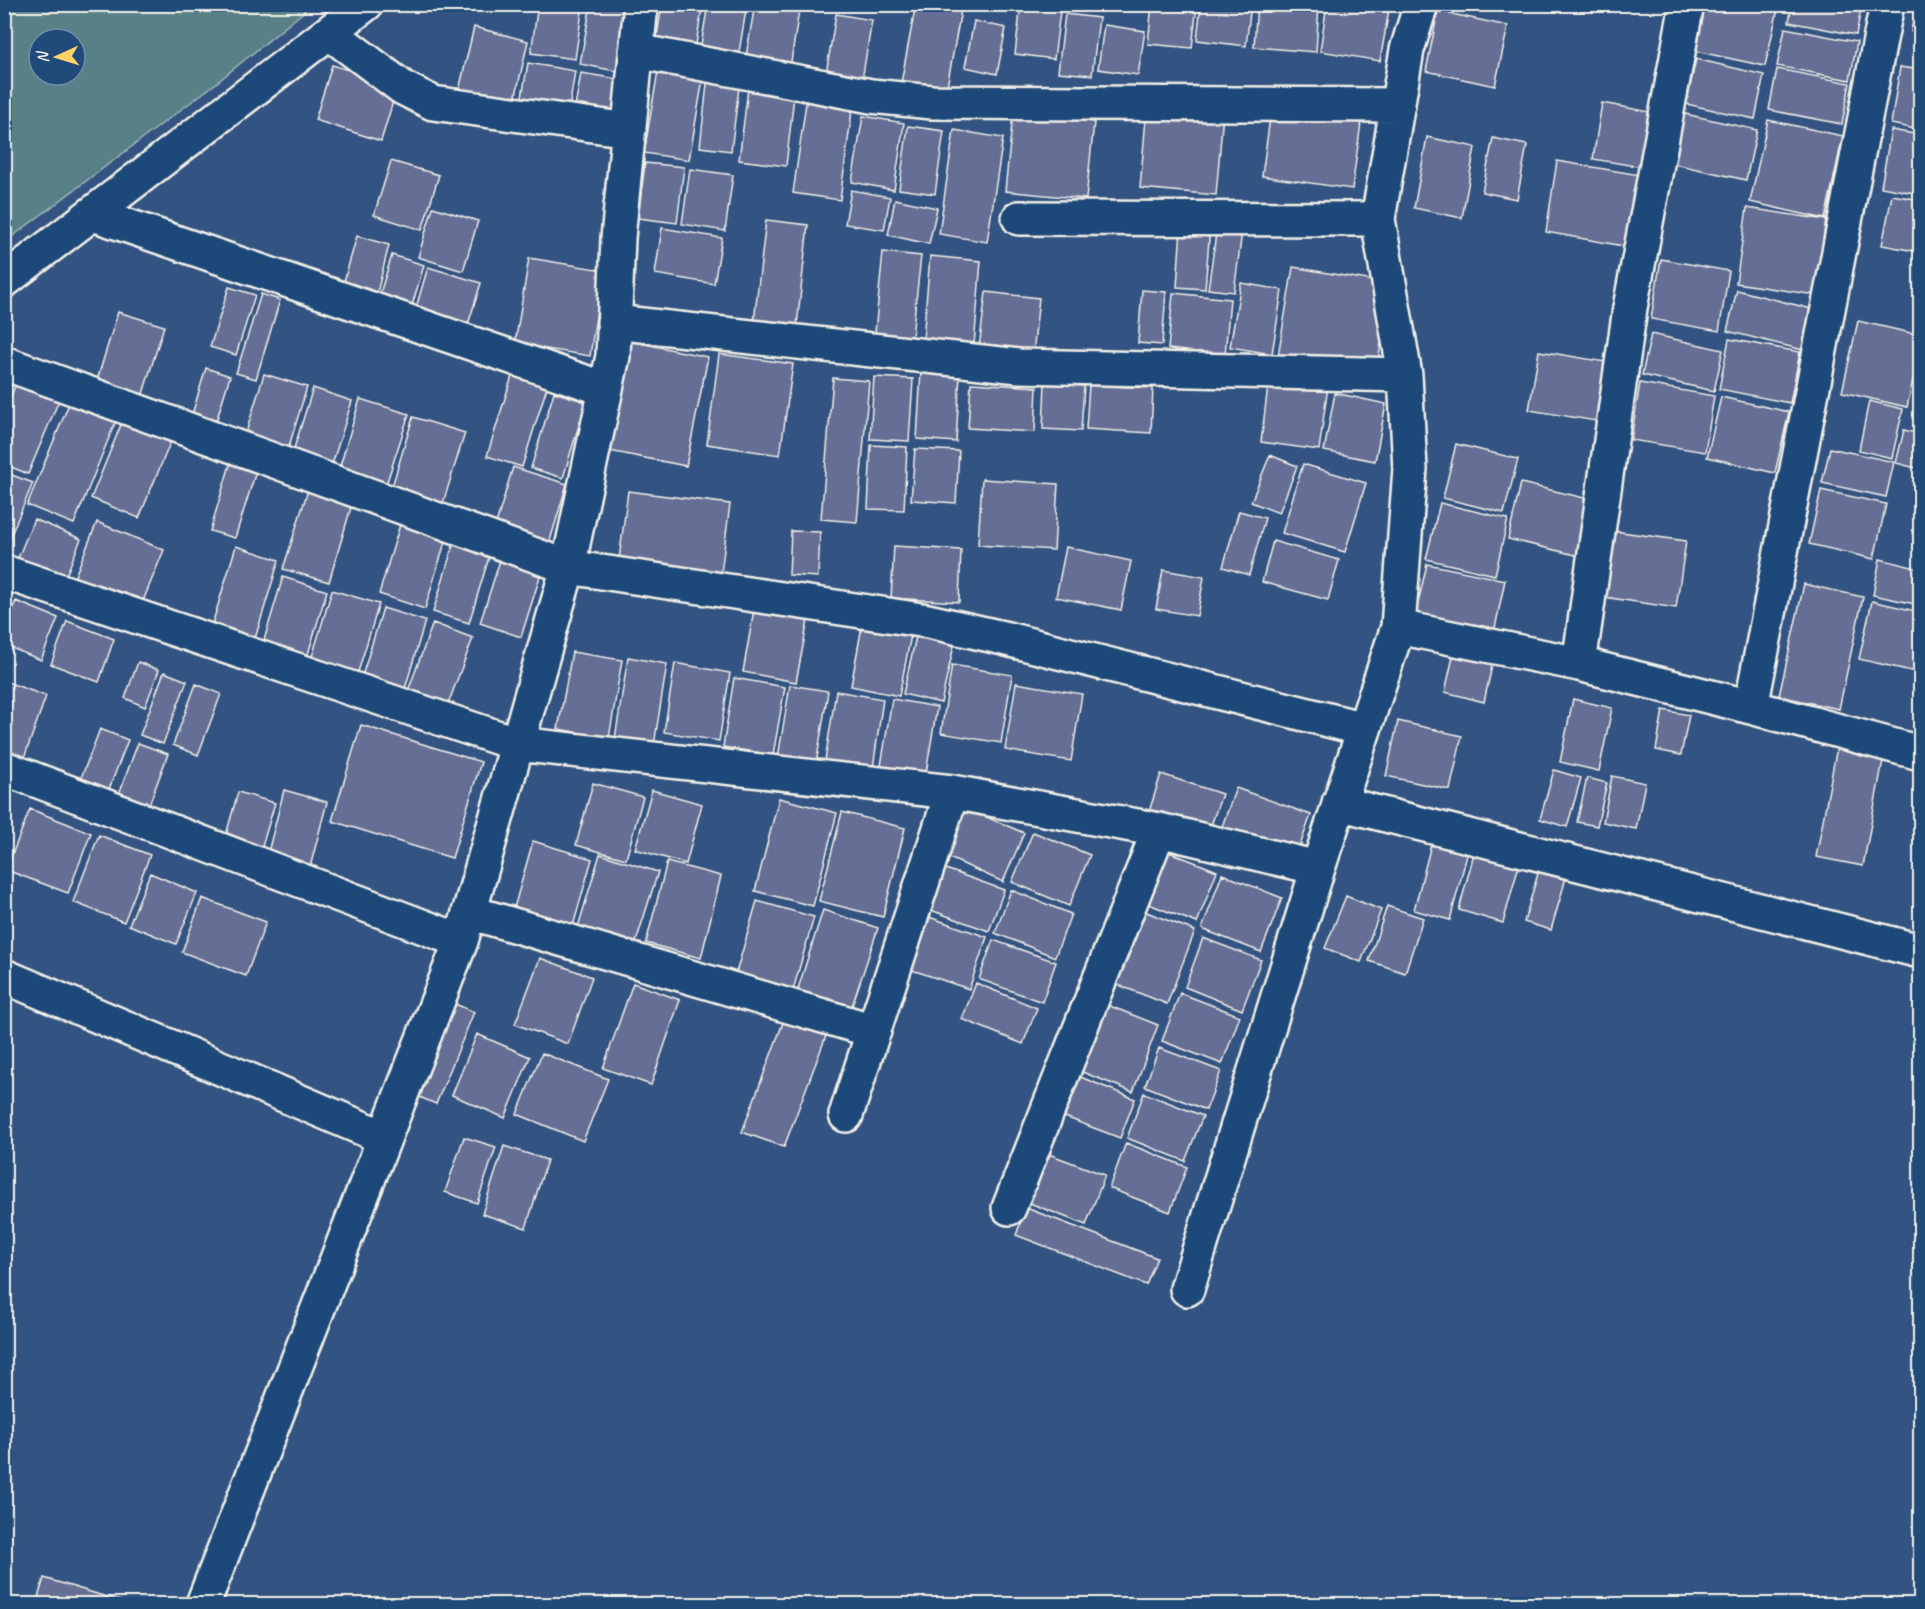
<svg xmlns="http://www.w3.org/2000/svg" width="1925" height="1609" viewBox="0 0 1925 1609" font-family="Caveat,sans-serif">
<rect width="100%" height="100%" fill="#335482"/>
<filter id="ink" filterUnits="userSpaceOnUse"><feTurbulence type="fractalNoise" baseFrequency=".0167" numOctaves="2"/><feDisplacementMap in="SourceGraphic" scale="12" xChannelSelector="R" yChannelSelector="G"/><feConvolveMatrix kernelMatrix="1 2 1 2 8 2 1 2 1" color-interpolation-filters="sRGB"/></filter>
<g filter="url(#ink)">
<path fill="#598187" stroke="#a6b9b8" stroke-width="1.5" fill-rule="evenodd" d="M5 4H312V5L215 84 5 242ZM39 39H75V75H39Z"/>
<path fill="#656e95" stroke="#f4f1e8" stroke-width="1.5" d="M538 4H583L575 59 531 53Z
M591 4H638L626 73 580 64Z
M662 4H703L695 50 656 43Z
M708 4H747L738 58 700 51Z
M755 4H800L790 68 745 62Z
M916 4 962 5 946 92 901 83Z
M1021 4H1061L1054 59 1015 54Z
M1152 4H1197L1192 48 1148 44Z
M1201 4H1251L1246 46 1197 40Z
M1257 4H1319L1316 52 1254 47Z
M1327 4H1390L1380 61 1320 51Z
M1705 4H1759L1778 9 1765 66 1695 51Z
M1792 4H1862L1856 35 1789 22Z
M1916 4H1920V34L1911 32Z
M1438 11 1508 26 1495 86 1426 71Z
M836 14 872 20 862 80 826 74Z
M1065 14 1099 18 1092 75 1058 72Z
M974 21 1006 28 997 74 965 67Z
M1104 25 1145 31 1138 75 1098 69Z
M474 27 528 41 511 117 456 103Z
M1785 28 1857 42 1850 80 1777 66Z
M1696 59 1764 75 1755 119 1686 104Z
M528 63 575 71 566 128 518 119Z
M332 65 398 85 381 141 315 120Z
M1900 67 1920 70V130L1891 124Z
M1777 69 1850 83 1842 124 1769 110Z
M658 71 703 79 689 160 644 153Z
M581 73 624 80 613 142 570 135Z
M708 75 740 79 731 151 700 147Z
M749 81 795 87 786 166 739 160Z
M1148 95 1224 102 1216 195 1140 188Z
M807 96 853 103 840 200 793 193Z
M1273 96 1363 108 1352 189 1262 176Z
M1602 103 1650 112 1641 167 1593 159Z
M1681 113 1757 130 1746 180 1670 163Z
M1013 114 1094 122 1086 199 1005 191Z
M863 116 904 123 894 190 852 182Z
M1768 120 1843 136 1825 219 1750 202Z
M908 126 944 131 935 194 899 189Z
M954 130 1003 138 987 242 939 234Z
M1891 130 1920 135V194L1881 187Z
M1427 137 1475 147 1462 218 1414 208Z
M1493 138 1527 145 1517 199 1482 192Z
M391 161 439 175 422 230 374 215Z
M1557 161 1640 175 1629 247 1546 232Z
M645 163 684 167 677 223 638 218Z
M690 169 733 175 725 231 682 224Z
M851 190 890 197 884 230 845 224Z
M1892 195 1920 200V252L1882 245Z
M895 199 937 208 929 244 888 235Z
M433 207 478 221 463 271 418 257Z
M1747 208 1826 220 1815 295 1736 283Z
M1182 212 1211 215 1205 289 1177 287Z
M766 220 808 225 796 335 753 330Z
M1218 220 1243 224 1234 292 1208 289Z
M662 228 722 238 714 284 655 274Z
M357 236 389 245 376 297 342 288Z
M883 252 921 256 911 345 874 342Z
M392 255 424 265 409 316 376 306Z
M930 256 981 261 974 345 923 340Z
M529 258 603 270 590 356 515 344Z
M1661 259 1729 271 1719 331 1651 319Z
M428 267 481 283 465 334 413 318Z
M1293 267 1391 284 1375 379 1277 362Z
M1241 283 1282 290 1272 354 1230 347Z
M229 287 255 295 236 355 210 347Z
M1142 290 1166 292 1162 345 1138 343Z
M1737 290 1812 309 1803 350 1727 331Z
M986 292 1039 298 1033 354 979 348Z
M1173 293 1230 299 1225 355 1168 349Z
M261 294 280 300 256 379 236 373Z
M118 312 164 326 137 413 91 400Z
M1858 321 1920 335V347L1907 407 1842 392Z
M1651 334 1723 350 1714 391 1642 375Z
M1729 339 1800 352 1790 403 1719 389Z
M625 340 708 357 686 466 604 450Z
M1539 351 1612 363 1602 422 1529 410Z
M719 354 793 364 780 455 707 444Z
M206 368 230 376 215 425 191 418Z
M921 371 960 373 956 442 917 439Z
M264 374 307 387 287 453 244 439Z
M20 375 62 393 28 474 4 464V412Z
M512 376 547 387 522 467 487 456Z
M874 377 913 379 909 441 870 439Z
M833 378 869 381 857 522 821 519Z
M1269 378 1328 386 1319 450 1261 442Z
M971 383 1037 387 1035 432 968 428Z
M1045 383 1084 386 1081 431 1043 429Z
M1640 383 1714 396 1705 452 1631 440Z
M1089 385 1153 388 1151 433 1086 429Z
M313 388 352 401 330 471 291 458Z
M554 392 586 402 563 478 531 468Z
M1335 393 1386 404 1375 461 1324 451Z
M1721 397 1789 412 1775 473 1707 457Z
M71 399 117 418 74 524 27 505Z
M360 399 409 414 385 488 338 473Z
M1869 401 1903 409 1892 458 1859 450Z
M125 415 173 436 139 518 91 498Z
M413 417 465 433 442 506 391 490Z
M1904 430 1920 434V469L1896 463Z
M1456 444 1518 459 1504 513 1443 498Z
M871 445 907 447 904 510 868 509Z
M1830 448 1894 462 1886 497 1822 483Z
M915 449 959 451 956 503 911 500Z
M1270 455 1297 466 1279 513 1251 502Z
M232 458 258 465 235 538 210 531Z
M1303 464 1366 483 1345 552 1282 533Z
M513 467 567 484 549 544 495 527Z
M4 472 33 483 4 551Z
M982 479 1058 484 1054 550 978 545Z
M1521 483 1593 500 1580 556 1508 539Z
M308 490 352 504 329 582 283 569Z
M1821 490 1886 504 1874 559 1809 544Z
M628 491 730 504 721 573 619 560Z
M1440 503 1508 519 1495 575 1426 559Z
M1239 511 1265 518 1249 575 1223 567Z
M402 518 448 532 425 609 379 594Z
M34 519 81 539 56 600 9 580Z
M97 522 164 550 133 625 66 598Z
M791 531 820 532 818 577 789 575Z
M1614 531 1686 541 1676 608 1604 597Z
M457 533 493 544 469 623 433 612Z
M1273 541 1339 560 1328 600 1262 582Z
M236 546 279 560 250 655 207 641Z
M894 546 961 550 959 602 891 598Z
M1066 547 1131 561 1121 610 1056 597Z
M502 554 543 567 521 637 480 623Z
M1880 559 1920 569V605L1873 595Z
M1427 564 1505 580 1494 633 1415 616Z
M1163 570 1204 577 1197 616 1156 609Z
M283 577 327 591 302 674 258 660Z
M1804 584 1863 597 1839 709 1779 696Z
M332 590 379 604 354 685 308 670Z
M16 601 58 618 41 660 4 645V630Z
M1872 601 1920 612V673L1859 659Z
M755 604 809 615 796 682 743 672Z
M383 608 425 621 402 699 359 686Z
M865 610 914 620 899 696 851 686Z
M67 621 114 639 99 682 51 664Z
M433 623 473 638 440 725 401 710Z
M919 623 957 632 941 703 903 694Z
M572 652 622 660 609 738 558 729Z
M1454 652 1493 661 1484 702 1445 692Z
M628 657 667 664 654 745 615 739Z
M138 662 159 670 145 707 125 698Z
M675 663 730 673 719 741 664 732Z
M952 665 1012 675 1001 743 941 733Z
M164 672 187 681 163 744 140 735Z
M734 678 785 687 773 755 723 747Z
M4 681 46 696 16 781 4 777Z
M1016 683 1082 694 1071 761 1005 750Z
M196 684 221 694 198 755 173 745Z
M790 685 828 691 816 764 778 758Z
M836 691 883 699 872 775 824 767Z
M892 699 937 707 925 779 880 772Z
M1573 699 1612 708 1599 771 1560 762Z
M1663 710 1689 715 1681 755 1656 750Z
M1398 721 1462 736 1450 790 1386 776Z
M361 725 481 762 452 858 332 821Z
M100 729 128 740 99 815 71 804Z
M138 743 168 754 140 829 110 818Z
M1837 747 1884 755 1863 866 1816 857Z
M1554 770 1581 778 1567 827 1540 819Z
M1161 774 1222 794 1208 834 1148 815Z
M1612 776 1645 783 1636 829 1603 822Z
M1587 778 1607 783 1597 826 1577 822Z
M593 783 643 797 626 859 576 845Z
M1236 788 1311 815 1295 859 1220 832Z
M284 790 327 802 308 875 265 864Z
M652 790 702 804 686 864 635 849Z
M238 792 275 803 257 863 221 853Z
M779 798 837 813 813 906 755 891Z
M963 807 1024 833 1003 882 943 855Z
M30 809 91 833 68 893 6 870Z
M842 812 905 828 883 917 819 901Z
M1033 832 1090 855 1069 906 1012 882Z
M99 835 150 855 124 922 73 902Z
M533 841 592 859 571 933 512 915Z
M1432 841 1468 851 1450 920 1414 910Z
M1151 845 1217 871 1197 923 1131 897Z
M1474 853 1519 865 1503 923 1459 910Z
M600 854 658 872 635 945 578 927Z
M667 862 721 876 701 958 646 943Z
M940 867 1004 890 989 931 925 908Z
M1539 870 1566 878 1551 930 1524 922Z
M150 873 197 893 176 944 129 925Z
M1222 874 1282 898 1261 952 1202 929Z
M1011 890 1071 914 1055 957 995 933Z
M1346 896 1381 910 1361 962 1325 948Z
M202 898 266 922 246 976 182 952Z
M757 901 814 917 793 990 736 973Z
M1131 906 1195 931 1167 1004 1103 979Z
M1387 906 1423 918 1405 973 1369 961Z
M823 910 878 928 851 1009 797 992Z
M923 915 987 937 969 989 906 968Z
M1203 938 1261 960 1242 1010 1185 987Z
M993 940 1056 962 1042 1002 979 979Z
M540 958 592 977 568 1044 515 1024Z
M633 983 680 1000 651 1085 603 1068Z
M976 983 1037 1008 1023 1044 962 1019Z
M1180 993 1240 1016 1222 1064 1162 1041Z
M436 996 474 1012 436 1104 398 1088Z
M1092 999 1158 1025 1133 1092 1067 1066Z
M784 1020 826 1036 784 1147 742 1132Z
M477 1034 530 1057 505 1118 452 1095Z
M1159 1048 1221 1071 1206 1110 1145 1086Z
M542 1053 608 1079 583 1141 517 1114Z
M1068 1072 1135 1099 1120 1138 1052 1112Z
M1144 1093 1203 1116 1185 1161 1127 1138Z
M464 1137 496 1147 477 1203 445 1192Z
M1126 1143 1187 1167 1170 1212 1109 1188Z
M504 1146 547 1160 526 1228 482 1214Z
M1046 1153 1105 1175 1086 1225 1027 1202Z
M1026 1208 1157 1258 1146 1285 1016 1235Z
M44 1578 130 1604H36Z"/>
<g fill="none" stroke-linecap="round" stroke-linejoin="round">
<g stroke="#f4f1e8" stroke-width="38">
<path id="minor" d="M330 33 403 88 433 103 629 130
M636 51 871 96 932 102 1398 105
M93 214 605 389
M1019 218 1378 219
M4 281 366 4
M614 322 1019 366 1405 375
M4 363 568 567 928 621 1003 638 1364 729
M4 572 517 744 952 792 1159 830 1318 868
M1398 627 1579 664 1751 707 1920 753
M1579 664 1630 308 1687 4
M1751 707 1887 4
M4 768 461 941
M1339 803 1920 951
M469 912 874 1031
M4 976 383 1137
M846 1115 952 792
M1009 1208 1159 830
M1187 1289 1318 868 1398 627 1410 469 1405 375 1378 219 1407 50 1421 4
M203 1604 461 941 568 567 613 356 618 238 641 4"/>
</g>
<use href="#minor" stroke="#1f4a7a" stroke-width="33"/>
</g>
</g>
<rect width="1925" height="1609" fill="none" stroke="#1f4a7a" stroke-width="24"/>
<rect x="12" y="12" width="1901" height="1585" fill="none" stroke="#f4f1e8" stroke-width="2" filter="url(#ink)"/>
<g transform="translate(57 57) rotate(266)"><circle r="28" fill="#1f4a7a" stroke="#748da6" stroke-width="1.5"/>
<path d="M0-4.5L10 22L0 15L-10 22Z" fill="#ffd166"/>
<text y="-9" font-size="16" font-weight="bold" text-anchor="middle" fill="#f4f1e8">N</text>
</g>
</svg>
